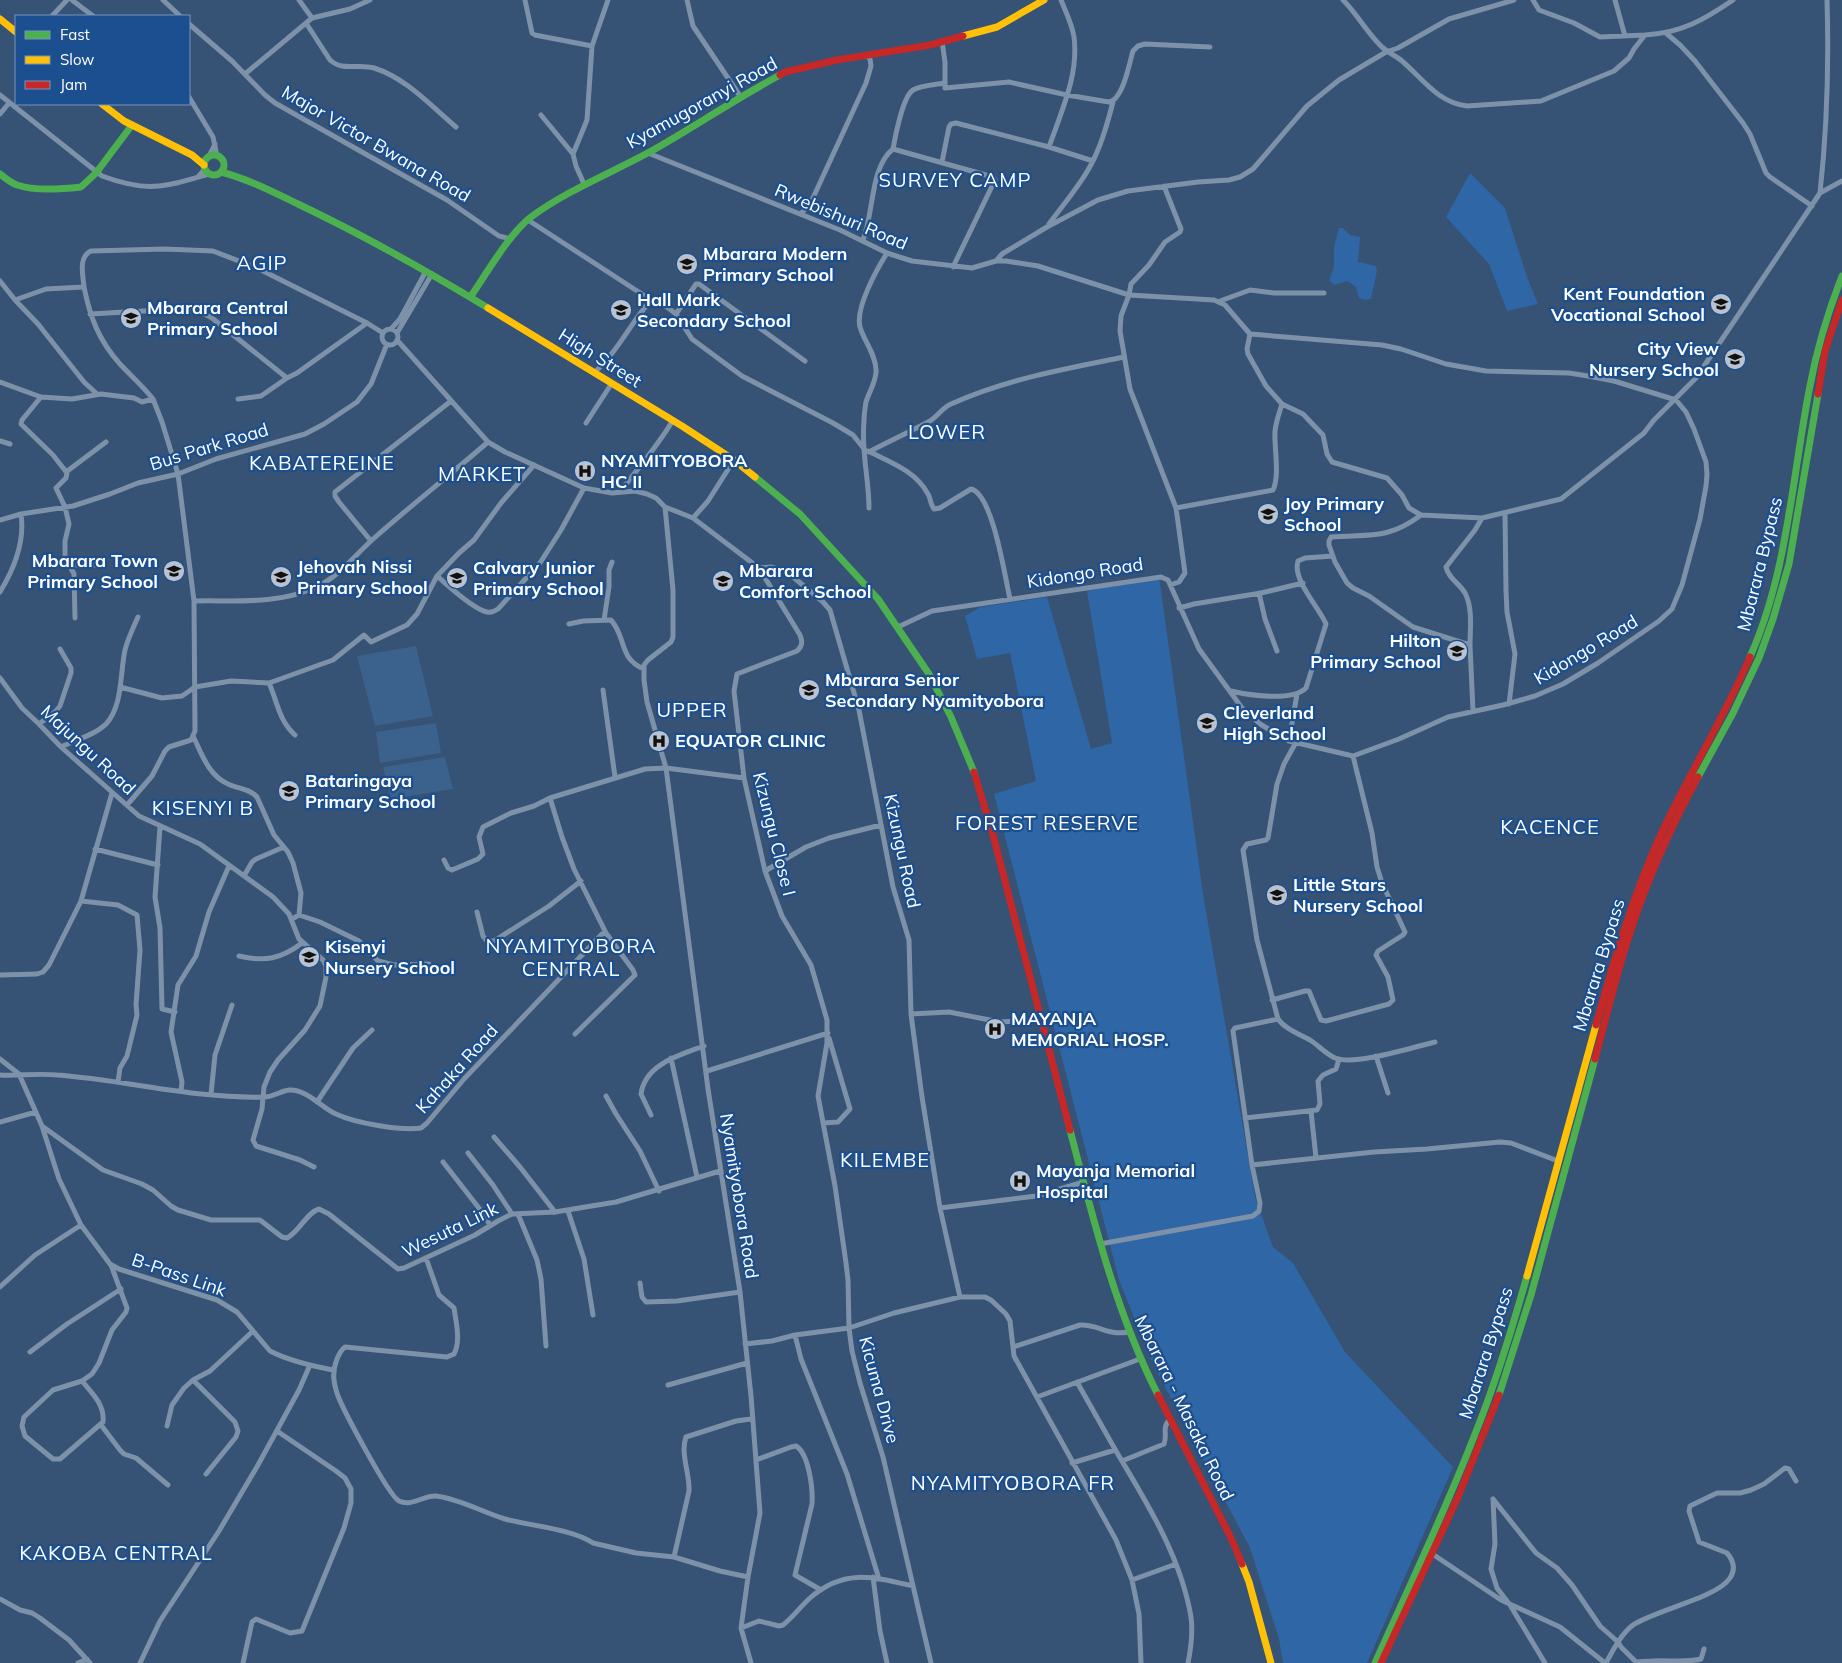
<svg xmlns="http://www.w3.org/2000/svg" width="1842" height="1663" viewBox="0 0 1842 1663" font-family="Mulish,sans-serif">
<rect width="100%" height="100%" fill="#365274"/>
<path fill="#2f66a5" d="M1470 173 1505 208 1527 277 1538 304 1507 311 1489 264 1446 217Z
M1339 228H1343L1350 235 1360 237 1358 262C1364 262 1370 265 1376 266L1377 271 1371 299 1365 300 1359 298 1356 287 1347 281 1335 285 1329 281 1334 267V247Z
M1159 576 1203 894 1255 1197 1273 1247 1293 1263 1345 1352 1453 1467 1367 1663H1283L1279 1639 1250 1548 1153 1364 1119 1280 994 794 1036 781 1010 653 977 659 965 616 981 607 1047 597 1091 749 1112 743 1087 591Z"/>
<path fill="#3b618d" d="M416 646 433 716 375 726 357 656Z
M436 723 441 753 380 763 376 732Z
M445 757 453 789 391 799 383 767Z"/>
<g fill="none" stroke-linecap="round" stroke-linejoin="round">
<path stroke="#7d92a8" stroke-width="5" d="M72 0 93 16
M163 0 180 16
M299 0 312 18
M525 0 532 33 535 35 592 46
M687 0 693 26 740 96
M1343 0C1357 14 1366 31 1380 45 1386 52 1395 55 1402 61 1422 78 1438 103 1467 106L1541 101 1614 71 1629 58 1634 49 1645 35C1681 33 1704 20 1733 0
M1533 0 1539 10 1574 23 1600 37 1645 35
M1615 0 1625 36
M52 16 67 0
M306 23 330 60C343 72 358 63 374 68 406 78 431 106 456 127
M189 24 232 61 265 95 275 103 447 200 499 236 511 239
M1667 34 1680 45 1695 61 1743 123 1750 134 1766 173 1770 177 1812 206
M942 41 945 62V88L1009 82 1067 95 1109 102C1123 100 1129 64 1133 51L1138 46 1145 44 1210 47
M245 74 312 18 350 9 370 0
M0 95 102 176C148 193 164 187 209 174
M189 97 213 137 217 156
M0 114 9 103
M541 115 573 154 576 166 584 184
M1049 147C1061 112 1079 75 1074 37 1072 24 1066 12 1061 0
M893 149 993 177 995 180 953 267
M648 153 840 230 887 253 912 261 972 268 996 261H1006L1038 266 1129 295 1214 300 1225 305 1250 334
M573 154 587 120 592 46 608 0
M209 156 215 144
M942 162 949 127 951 124 956 123 1049 147 1093 161
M198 177 205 169
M1164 186 1181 229 1180 232 1165 242 1149 265 1131 284 1129 295 1121 316 1120 331 1130 389 1176 508 1185 573 1179 582 1170 585
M1820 193C1827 129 1829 65 1827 0
M801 214 812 200 866 83 871 66 870 59 866 55
M528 220 651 300 667 307 676 314 692 339 742 376 833 423 853 435 865 450
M1049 224C1062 206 1077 189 1088 170 1100 150 1107 125 1113 102
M863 240C874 213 870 167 893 149 895 137 903 96 913 90 922 85 935 85 944 83
M996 261 1002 254 1047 227 1098 200 1128 191 1198 182 1229 180 1240 177 1253 169 1307 106 1339 80 1386 52 1398 48 1449 19 1514 0
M0 281 15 300 46 289 84 287C83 275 78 257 91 251L165 249 213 251 257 268 367 323 383 333
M84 287C90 317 99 341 120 364 131 376 143 386 153 399
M15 300 38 324 84 382 97 394
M1220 301 1250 290 1274 293H1324
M90 314 180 309 201 312 212 318 287 378 297 373 367 323
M676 314 696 284H699L805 361
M391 329 400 319 426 271
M382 337a8 8 0 1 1 16 0a8 8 0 1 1-16 0Z
M397 333 432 274
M1250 334 1247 349 1248 354 1266 386 1282 404 1303 414 1323 435 1327 454 1332 462 1387 478 1402 495 1409 508 1421 515 1482 518 1561 499 1644 433 1654 420 1696 378 1820 193 1842 181
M397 340 488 442 505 452 584 488 612 493 635 491 647 494 656 498 665 507 673 590V637L671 642 648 660 644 665V680L647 702 666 768 708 1089 740 1292 751 1396 760 1513 748 1577 741 1628 751 1663
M595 372C618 351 630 324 651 300
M0 382 41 397 72 399 101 394 134 398 142 402 153 399 162 422 178 474 194 601 195 731 191 740 169 747 165 751 152 776 127 805
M41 397 22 420 21 424 53 455 67 473 66 478 56 488 65 507 69 524 65 541V557L74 574 75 618
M238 399 261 396 287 378
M586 423 612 383
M0 441 10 444
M868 451C890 462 916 471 928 494 931 499 930 504 934 509L940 508 971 489C993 494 1005 578 1010 599
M869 452C889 441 910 432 930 421 938 416 942 408 951 404 1006 379 1065 369 1124 357
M66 472 106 442
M620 492C638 468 658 446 673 420
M665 507 693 518 759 568 771 567 786 571 823 602 830 610 859 710 893 887 909 940 911 1014 922 1097 940 1208 960 1297
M869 508C869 479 861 451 864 421 864 415 865 408 866 402 869 392 877 380 876 370 876 355 864 341 860 327 855 308 877 269 887 253
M1176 508 1273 490C1280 475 1274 448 1275 431 1276 422 1279 413 1282 404
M1505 513 1506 591 1507 612 1515 654 1509 704
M1421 515C1388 540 1369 534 1331 537L1329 541V545L1335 562 1347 583 1353 588 1369 596 1413 627 1470 645 1473 711
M693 518 708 501 734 460
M0 520 21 514 73 506 110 494 138 483 178 474 216 459 305 434 324 424 357 402 371 384 387 344
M371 541 339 502 335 496V492L451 401
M69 565H95
M759 568 800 635C803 643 802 646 797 651L737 674 734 691 744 778 765 871 782 916 811 965 827 1020V1043L818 1096 835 1186 846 1263 848 1280 849 1328 852 1351 860 1383 883 1457 931 1663
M437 576C447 585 474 610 487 612 491 613 495 611 498 609L540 563 561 530 584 488
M0 592C14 569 25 541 21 514
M1259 593 1265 619 1277 651
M194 601C235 600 275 605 314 588 338 578 354 556 372 540 410 506 450 475 488 442
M1179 608 1194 604 1261 593 1303 583
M604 620 609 587V570L612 562
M569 624 583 621 611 620C627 638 618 658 644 669
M898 627 932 611 1161 577 1168 580 1199 649 1242 708 1260 724 1289 741 1353 756 1399 739 1448 717 1503 705 1535 696 1563 684 1598 663 1659 621 1672 609 1682 585 1700 519 1706 486 1707 474 1706 462 1694 429 1686 412 1676 400 1614 381 1588 376 1569 373 1486 371 1446 364 1401 349 1382 345 1250 334
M1470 645C1470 629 1473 608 1465 593 1460 584 1448 578 1446 567L1475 530 1482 518
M0 678 22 708 39 724 61 747 139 816 200 844 273 897 289 914 299 939 323 960 326 966V977L320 1006 305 1030 278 1060 270 1072 264 1087 262 1109 253 1140 256 1146 300 1160 314 1167
M269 683 333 660 364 635 371 642 407 625 417 614 437 576 459 553 474 540 501 503 534 465
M120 687 162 698 182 696 195 687 231 681 269 683C278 703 278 719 295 735
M603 690 615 777
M1231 691C1248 695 1292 702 1306 688L1326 624C1319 607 1292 580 1298 561L1305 558 1333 556
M39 724 55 712 60 706 71 673V668L60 649
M193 736C202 754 208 775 228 784 238 789 249 788 257 797L274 835 288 852 293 863 301 893 299 915 292 919
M1289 741 1297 694
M1295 744 1284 764 1277 784 1268 838 1266 840 1247 844 1243 850 1257 940 1278 1019C1285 1029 1299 1034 1310 1040 1318 1045 1326 1054 1335 1058 1355 1066 1413 1047 1435 1042
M61 747C75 740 95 735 106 724 123 706 120 672 125 650 128 638 133 628 138 617
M160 827 155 897 160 928 162 1009 175 1012
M95 849 158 865
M444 860 448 868 452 870 478 859 483 854 479 837 483 827 511 813 534 806 550 798
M765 871 806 847 829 838 881 825
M244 876 252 862 256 859 284 847
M81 901 118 905 137 915 140 950 136 1005 137 1015 127 1056 120 1068 118 1082
M477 912 483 936 487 941H494L549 906 581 881
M299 915 320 922 359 941 378 961 394 965 429 964
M239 956C265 962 281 959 302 943
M0 975 37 974 43 972 49 965 81 901 112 793
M1272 1000 1305 991H1309L1321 1020 1326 1021 1389 1004 1393 1000 1388 977 1376 955 1378 951 1403 935 1405 932 1382 883 1377 867 1372 833 1353 756
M911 1014 949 1012 1000 1022 1041 1020
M575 1034 635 975 633 970 606 933
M1376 1056 1388 1093
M671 1058 697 1177
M0 1059 19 1074 42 1126 59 1179 81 1225 110 1264 119 1269 217 1300 237 1312 270 1351C289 1361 312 1366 333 1370
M707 1071 828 1033
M0 1075C19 1076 38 1073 57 1075 126 1080 194 1099 264 1097 273 1097 281 1091 289 1090 307 1089 322 1108 336 1114 355 1123 401 1131 421 1128L427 1123 464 1079 602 934 606 933 574 869 562 837 550 798 645 769 666 768 744 778
M181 1091 182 1082 171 1032 178 985 196 956 209 912 229 866
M211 1094 215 1055 232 1005
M606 1096 616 1114 640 1151 659 1191
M317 1102 353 1048 372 1030
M1311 1111 1316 1158
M651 1115 641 1094C645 1064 680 1055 704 1046
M1245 1118 1317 1110 1320 1104 1318 1081 1323 1075 1336 1069 1339 1059
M0 1122 36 1112
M823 1123 838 1122 850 1109 829 1038
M42 1126 103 1170 142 1184 153 1190 171 1206 178 1210 211 1220H260L282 1237 287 1238C300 1231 306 1213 319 1209L329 1214 398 1269 404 1268 475 1235 498 1221 512 1214 555 1212 616 1202 720 1171
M494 1137 520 1167 555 1212
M468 1153 493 1185 512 1214
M443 1162 482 1212 490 1225
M1252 1165 1374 1152 1427 1149 1500 1142 1511 1143 1558 1161
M940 1208 1036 1196 1084 1182
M568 1211 584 1259 593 1315
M518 1214 537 1260 541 1279 546 1346
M1100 1244 1253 1216 1259 1211 1260 1203 1252 1165 1233 1031 1235 1028 1278 1019
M426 1258 439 1295 454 1308C456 1322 461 1341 454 1354L447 1357 345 1347C341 1350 339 1354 337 1359 332 1372 333 1382 338 1396 344 1411 388 1495 399 1501 412 1507 424 1495 436 1496 460 1499 482 1512 505 1519 531 1526 572 1529 593 1543L636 1553 674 1557 720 1571 748 1577
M640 1283 642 1297 646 1302 677 1301 740 1292
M0 1287 35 1255 81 1225
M795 1335 801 1359 847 1474 879 1579
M745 1344 772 1341 795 1335 849 1328 894 1313 960 1297H985L991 1300 1006 1314 1010 1321 1014 1356 1116 1540 1132 1580 1139 1614 1141 1663
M1013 1347 1080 1325C1099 1324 1106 1336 1129 1332
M30 1352 67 1324 121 1289
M193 1380 235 1422 238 1431 236 1437 206 1474
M82 1381C92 1393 105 1405 103 1422L60 1459H53L25 1436 22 1426 24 1417 53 1390 82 1381 92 1374 99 1363 112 1330 126 1312 127 1308 111 1265
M1077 1382C1090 1405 1103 1428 1116 1451 1147 1503 1181 1557 1191 1617 1193 1632 1191 1648 1188 1663
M668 1385 747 1363
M1037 1397 1140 1359
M101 1425 120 1450 124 1454 136 1458 168 1485
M167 1426 172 1405 184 1388 193 1380 210 1371 253 1331
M756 1460 791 1447 796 1446C809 1454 813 1489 812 1504L795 1575 821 1590
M1122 1461 1164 1444C1168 1433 1161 1429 1170 1419
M1072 1463 1115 1450
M1493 1499 1536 1553 1557 1568 1572 1585 1600 1626 1618 1642 1621 1647 1636 1662C1641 1662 1647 1661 1652 1661 1668 1660 1686 1663 1701 1659L1704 1649
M1493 1499 1495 1544 1491 1569 1497 1588 1510 1605 1545 1663
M1431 1553 1501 1600 1560 1627 1605 1663
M674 1557 689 1491C690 1474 680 1453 686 1437L736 1421 751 1419
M873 1577 880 1631 887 1663
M1132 1580 1176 1564
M0 1599 20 1610 32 1613 40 1618 69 1640 90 1663
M741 1628 759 1621 779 1626 783 1625C793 1617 801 1606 810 1598 844 1568 874 1577 913 1586
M78 1663 87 1659
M140 1663 160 1621 219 1531 258 1465 299 1390 310 1365
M243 1663 252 1622 256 1619 290 1633 302 1631 344 1528 351 1503V1489L345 1478 336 1471 277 1431
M1606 1663C1613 1650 1621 1634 1633 1625 1655 1610 1717 1598 1730 1578 1736 1569 1733 1560 1727 1553L1699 1542 1689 1511 1690 1506 1717 1493H1740L1751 1490 1764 1484 1785 1468 1789 1469 1796 1481"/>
<path stroke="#4caf50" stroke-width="7" d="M204 165a10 10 0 1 1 20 0a10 10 0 1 1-20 0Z
M221 172C248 179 273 192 298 204 363 235 427 271 488 308
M0 174C5 178 11 183 17 185 34 191 63 189 81 187L96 173 132 125
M471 296C487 273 509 234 531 217 569 189 614 172 655 149 697 125 737 98 780 75
M755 477 800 514 878 599 929 674 951 717 974 772
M1750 657C1788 572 1792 476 1810 386 1817 348 1828 312 1842 276
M1698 777 1733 713 1759 658 1773 619 1789 564 1818 394
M1070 1130C1094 1222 1115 1310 1158 1395
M1499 1395 1531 1295 1595 1059
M1375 1663C1409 1587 1445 1512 1475 1434 1496 1383 1512 1329 1527 1276"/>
<path stroke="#ffc107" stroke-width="7" d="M0 19 16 32
M963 36 997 27 1044 0
M102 104 124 121 192 155 204 165
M488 308 682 426 734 460 755 477
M1527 1276 1596 1025
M1242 1564 1249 1582 1271 1663"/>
<path stroke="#c62828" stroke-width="7" d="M780 75 785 72 837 60 930 45 963 36
M1818 394 1825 351 1842 300
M974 772 993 835 1070 1130
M1596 1025C1614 960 1633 895 1661 834 1689 774 1724 718 1750 657
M1595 1059C1607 1015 1617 970 1632 927 1649 875 1672 825 1698 777
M1158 1395 1231 1538 1242 1564
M1381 1663 1458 1497 1499 1395"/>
</g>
<defs>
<g id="school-disc" transform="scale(1.125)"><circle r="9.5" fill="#b9c2ce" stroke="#1b4f8f"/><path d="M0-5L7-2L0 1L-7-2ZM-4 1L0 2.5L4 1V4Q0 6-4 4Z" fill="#111"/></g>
<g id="hospital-disc" transform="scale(1.125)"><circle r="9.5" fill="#b9c2ce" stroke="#1b4f8f"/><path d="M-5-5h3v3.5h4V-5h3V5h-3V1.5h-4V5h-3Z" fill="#111"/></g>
</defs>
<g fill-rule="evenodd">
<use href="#school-disc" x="687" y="264"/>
<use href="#school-disc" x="1721" y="304"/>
<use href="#school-disc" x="621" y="310"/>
<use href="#school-disc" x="131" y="318"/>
<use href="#school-disc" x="1735" y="359"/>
<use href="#hospital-disc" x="585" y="471"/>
<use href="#school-disc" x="1268" y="514"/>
<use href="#school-disc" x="174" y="571"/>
<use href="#school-disc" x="281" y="577"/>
<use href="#school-disc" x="457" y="578"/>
<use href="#school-disc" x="723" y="581"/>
<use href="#school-disc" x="1457" y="651"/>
<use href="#school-disc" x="809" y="690"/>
<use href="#school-disc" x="1207" y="723"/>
<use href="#hospital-disc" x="659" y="741"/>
<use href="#school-disc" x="289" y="791"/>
<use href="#school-disc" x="1277" y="895"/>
<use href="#school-disc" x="309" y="957"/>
<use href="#hospital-disc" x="995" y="1029"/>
<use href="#hospital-disc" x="1020" y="1181"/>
</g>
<g text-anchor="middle" stroke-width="4.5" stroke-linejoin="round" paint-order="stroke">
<g font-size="18" fill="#fff" stroke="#1b4f8f">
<text transform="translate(702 103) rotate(-29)" y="6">Kyamugoranyi Road</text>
<text transform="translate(376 144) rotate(30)" y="6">Major Victor Bwana Road</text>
<text transform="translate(841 217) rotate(23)" y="6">Rwebishuri Road</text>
<text transform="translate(600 358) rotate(32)" y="6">High Street</text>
<text transform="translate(209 447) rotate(-17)" y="6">Bus Park Road</text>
<text transform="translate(1760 564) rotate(-76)" y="6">Mbarara Bypass</text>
<text transform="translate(1085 573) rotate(-9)" y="6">Kidongo Road</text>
<text transform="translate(1586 650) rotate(-31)" y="6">Kidongo Road</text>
<text transform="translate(88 750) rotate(43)" y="6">Majungu Road</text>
<text transform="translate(774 834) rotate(76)" y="6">Kizungu Close I</text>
<text transform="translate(902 851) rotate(78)" y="6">Kizungu Road</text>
<text transform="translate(1599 965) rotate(-73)" y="6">Mbarara Bypass</text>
<text transform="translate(457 1069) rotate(-48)" y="6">Kahaka Road</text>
<text transform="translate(739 1196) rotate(81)" y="6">Nyamityobora Road</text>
<text transform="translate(450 1230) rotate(-26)" y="6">Wesuta Link</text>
<text transform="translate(179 1275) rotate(19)" y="6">B-Pass Link</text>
<text transform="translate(1486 1353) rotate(-72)" y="6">Mbarara Bypass</text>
<text transform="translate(879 1390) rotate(75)" y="6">Kicuma Drive</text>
<text transform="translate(1184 1408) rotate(64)" y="6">Mbarara - Masaka Road</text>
</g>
<g font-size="18" font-weight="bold" fill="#fff" stroke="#1b4f8f" text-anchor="start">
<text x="703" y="260">Mbarara Modern<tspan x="703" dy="21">Primary School</tspan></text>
<text x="1705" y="300" text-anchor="end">Kent Foundation<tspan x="1705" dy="21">Vocational School</tspan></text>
<text x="637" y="306">Hall Mark<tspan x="637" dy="21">Secondary School</tspan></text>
<text x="147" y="314">Mbarara Central<tspan x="147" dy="21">Primary School</tspan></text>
<text x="1719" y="355" text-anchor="end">City View<tspan x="1719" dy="21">Nursery School</tspan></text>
<text x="601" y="467">NYAMITYOBORA<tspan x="601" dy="21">HC II</tspan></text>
<text x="1284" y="510">Joy Primary<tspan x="1284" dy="21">School</tspan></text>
<text x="158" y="567" text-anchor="end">Mbarara Town<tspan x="158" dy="21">Primary School</tspan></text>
<text x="297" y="573">Jehovah Nissi<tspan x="297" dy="21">Primary School</tspan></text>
<text x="473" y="574">Calvary Junior<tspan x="473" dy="21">Primary School</tspan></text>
<text x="739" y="577">Mbarara<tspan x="739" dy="21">Comfort School</tspan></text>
<text x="1441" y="647" text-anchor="end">Hilton<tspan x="1441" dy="21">Primary School</tspan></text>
<text x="825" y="686">Mbarara Senior<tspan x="825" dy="21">Secondary Nyamityobora</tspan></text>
<text x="1223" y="719">Cleverland<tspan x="1223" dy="21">High School</tspan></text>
<text x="675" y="747">EQUATOR CLINIC</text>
<text x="305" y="787">Bataringaya<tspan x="305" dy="21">Primary School</tspan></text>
<text x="1293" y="891">Little Stars<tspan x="1293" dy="21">Nursery School</tspan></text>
<text x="325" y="953">Kisenyi<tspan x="325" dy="21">Nursery School</tspan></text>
<text x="1011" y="1025">MAYANJA<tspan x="1011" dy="21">MEMORIAL HOSP.</tspan></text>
<text x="1036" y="1177">Mayanja Memorial<tspan x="1036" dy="21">Hospital</tspan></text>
</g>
<g font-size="20" letter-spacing="1" fill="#fff" stroke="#1b4f8f">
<text x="955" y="187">SURVEY CAMP</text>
<text x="262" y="270">AGIP</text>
<text x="947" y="439">LOWER</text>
<text x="322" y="470">KABATEREINE</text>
<text x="482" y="481">MARKET</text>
<text x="692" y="717">UPPER</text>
<text x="203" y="815">KISENYI B</text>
<text x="1047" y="830">FOREST RESERVE</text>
<text x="1550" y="834">KACENCE</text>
<text x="571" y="953">NYAMITYOBORA<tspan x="571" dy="23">CENTRAL</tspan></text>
<text x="885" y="1167">KILEMBE</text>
<text x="1013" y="1490">NYAMITYOBORA FR</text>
<text x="116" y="1560">KAKOBA CENTRAL</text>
</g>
</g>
<rect x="15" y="15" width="175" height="90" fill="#1b4f8f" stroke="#7695bc"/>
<rect x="25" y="31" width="25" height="8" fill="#4caf50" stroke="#7695bc"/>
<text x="60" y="40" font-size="15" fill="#ffffff">Fast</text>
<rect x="25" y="56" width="25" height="8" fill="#ffc107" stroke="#7695bc"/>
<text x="60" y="65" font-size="15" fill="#ffffff">Slow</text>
<rect x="25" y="81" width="25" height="8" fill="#c62828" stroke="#7695bc"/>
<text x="60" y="90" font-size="15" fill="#ffffff">Jam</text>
</svg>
